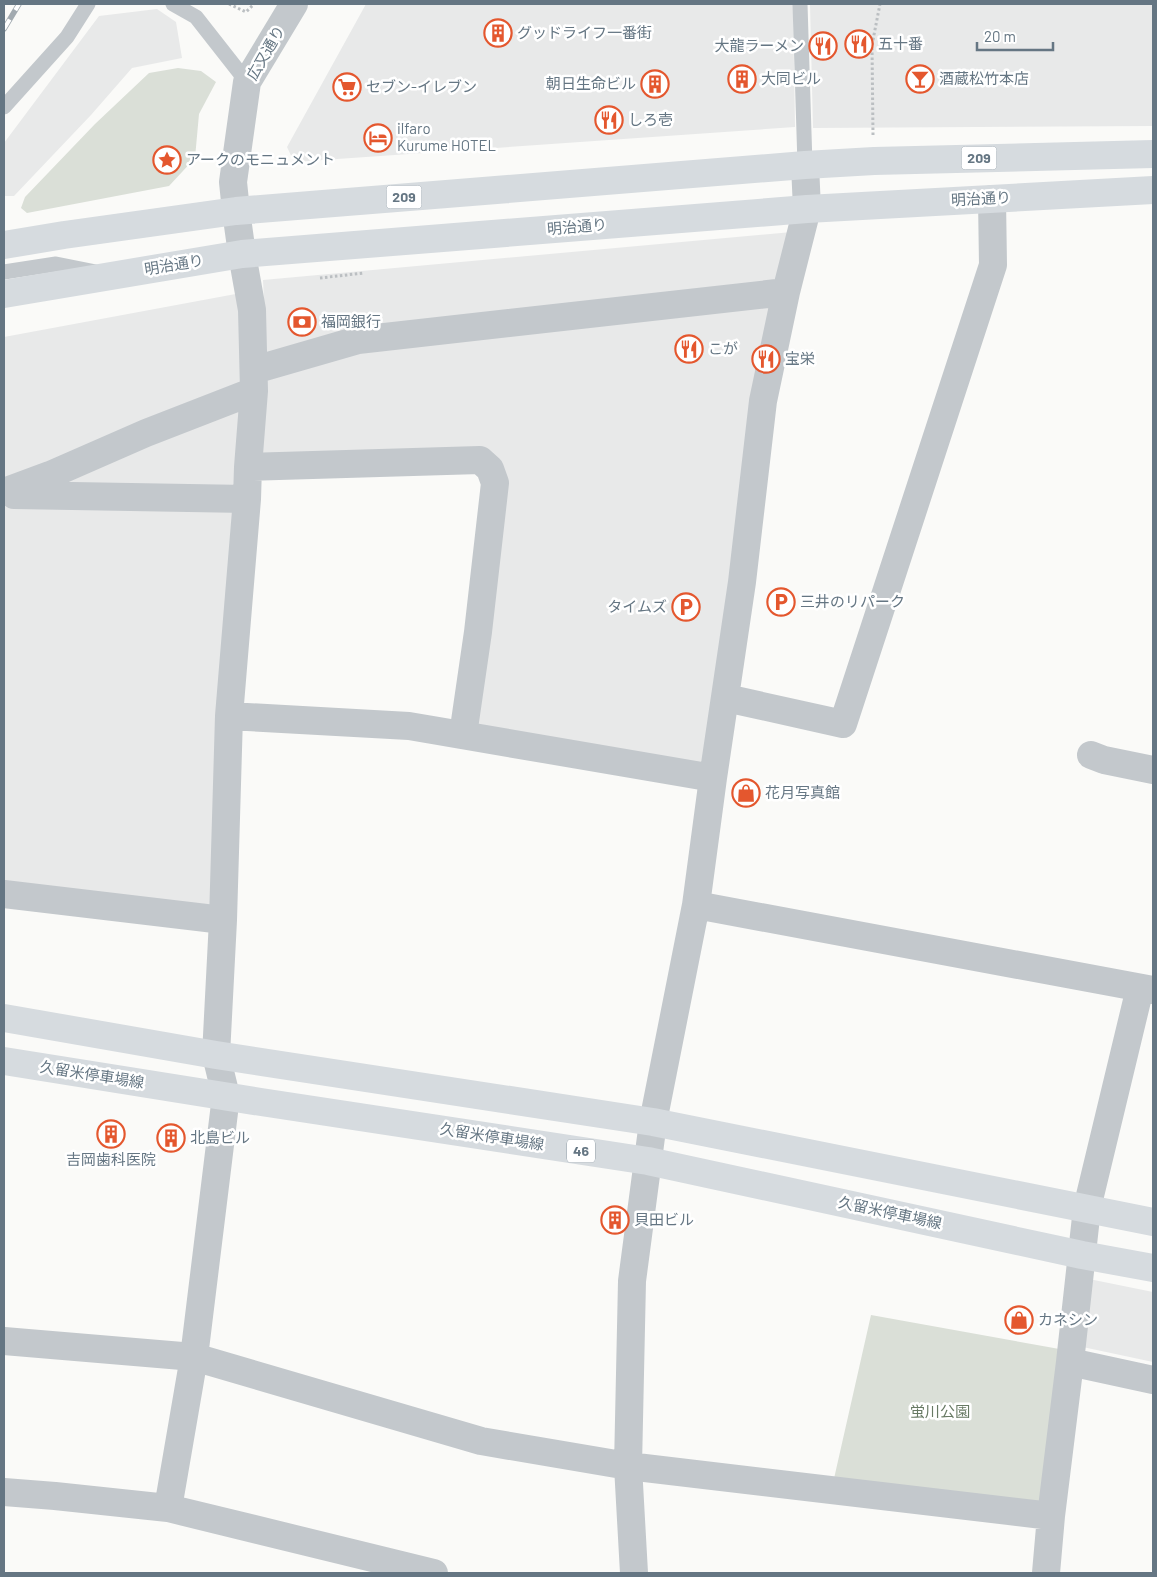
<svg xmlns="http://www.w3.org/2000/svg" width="1157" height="1577" viewBox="0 0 1157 1577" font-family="Barlow,'Noto Sans JP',sans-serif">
<rect width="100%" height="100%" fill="#fafaf8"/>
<path fill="#e8e9e9" d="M366 4H793L795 127 294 162 287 147Z
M810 4H1153V126L813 128Z
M157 9 176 22 182 58 132 68 91 115 14 196H4V143L99 16Z
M792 232 781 288 267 360 263 280Z
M241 293 248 386 4 486V337Z
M778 299 706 770 469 731 484 455 255 464 263 373 362 345Z
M249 399 240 494 16 493Z
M4 501 235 509 216 910 4 885Z
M1089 1279 1153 1292V1362L1078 1346Z"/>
<path fill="#dadfd7" d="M178 68 201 71 216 82 199 114 195 158 169 186 27 213 21 208 25 197 95 124 149 73Z
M871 1315 1065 1350 1045 1507 833 1483Z"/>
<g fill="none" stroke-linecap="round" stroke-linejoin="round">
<path stroke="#bbbfc2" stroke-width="3" stroke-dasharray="2.5 2.5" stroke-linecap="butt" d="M229 4 246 12 254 4
M873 135 872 45 880 4
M320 278 364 273"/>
<path stroke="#c3c8cc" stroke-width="15" d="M173 4 196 17 247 82
M800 4 805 165
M4 107 67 37 88 4
M4 272 56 264 96 272"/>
<path stroke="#c3c8cc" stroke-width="28" d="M254 370 358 340 786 292
M248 467 480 460 490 469 495 483 478 632 463 735
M4 492 50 475 146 433 254 391
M14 495 247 499
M726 698 843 724 993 265 992 199
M229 716 409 726 713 778
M1091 755 1104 760 1153 770
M4 894 223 920
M696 905 1153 990
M4 1341 194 1357 481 1441 628 1466 1051 1516
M1070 1362 1087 1208 1140 988
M4 1492 55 1496 168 1508 434 1573
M168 1508 194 1357 226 1096 216 1055 223 920 229 716 247 499 248 467 254 391 252 310 242 254
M634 1573 628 1466 632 1281 653 1122 696 905 713 778 742 582 763 401 786 292 807 209 805 165
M1046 1573 1051 1516 1070 1362 1153 1380"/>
<path stroke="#c3c8cc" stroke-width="28" d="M242 254 236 211 233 182 247 82 294 4"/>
<path stroke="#d6dbdf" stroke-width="28" d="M4 1018 216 1055 653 1122 1153 1222
M4 1061 261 1102 648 1161 1082 1255 1153 1268"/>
<path stroke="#d6dbdf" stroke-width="28" d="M4 245 64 235 236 211 805 165 874 161 1153 154
M4 294 242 254 807 209 1153 190"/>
<g stroke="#a2aab0" stroke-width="5.5">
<path id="rail" d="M4 29 19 4"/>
</g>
<use href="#rail" stroke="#fff" stroke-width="4" stroke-dasharray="11" stroke-linecap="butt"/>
</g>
<defs>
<g id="building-ring" transform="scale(1.4375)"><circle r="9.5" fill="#fff" stroke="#e4572e" stroke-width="1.5"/><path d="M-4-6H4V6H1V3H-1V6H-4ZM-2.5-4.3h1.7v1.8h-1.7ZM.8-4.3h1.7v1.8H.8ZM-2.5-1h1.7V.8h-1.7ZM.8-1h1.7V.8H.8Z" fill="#e4572e"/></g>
<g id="restaurant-ring" transform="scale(1.4375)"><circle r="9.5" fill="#fff" stroke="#e4572e" stroke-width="1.5"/><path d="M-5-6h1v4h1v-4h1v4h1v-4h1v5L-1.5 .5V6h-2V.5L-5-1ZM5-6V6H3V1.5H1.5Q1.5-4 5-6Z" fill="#e4572e"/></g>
<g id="bar-ring" transform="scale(1.4375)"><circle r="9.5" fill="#fff" stroke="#e4572e" stroke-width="1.5"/><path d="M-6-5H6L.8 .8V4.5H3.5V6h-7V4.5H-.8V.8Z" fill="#e4572e"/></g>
<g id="supermarket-ring" transform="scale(1.4375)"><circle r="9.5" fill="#fff" stroke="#e4572e" stroke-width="1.5"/><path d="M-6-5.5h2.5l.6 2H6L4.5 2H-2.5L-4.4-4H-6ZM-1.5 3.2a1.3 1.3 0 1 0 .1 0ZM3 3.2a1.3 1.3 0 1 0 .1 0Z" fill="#e4572e"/></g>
<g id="hotel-ring" transform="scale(1.4375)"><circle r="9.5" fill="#fff" stroke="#e4572e" stroke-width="1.5"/><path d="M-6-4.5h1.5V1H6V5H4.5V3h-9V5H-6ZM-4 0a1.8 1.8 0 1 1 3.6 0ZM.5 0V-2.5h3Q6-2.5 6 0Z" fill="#e4572e"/></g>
<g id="sight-ring" transform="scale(1.4375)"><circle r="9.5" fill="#fff" stroke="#e4572e" stroke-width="1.5"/><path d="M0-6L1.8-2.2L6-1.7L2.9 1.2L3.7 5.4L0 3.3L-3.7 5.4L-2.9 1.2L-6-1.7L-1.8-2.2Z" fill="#e4572e"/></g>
<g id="bank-ring" transform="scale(1.4375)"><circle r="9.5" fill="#fff" stroke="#e4572e" stroke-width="1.5"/><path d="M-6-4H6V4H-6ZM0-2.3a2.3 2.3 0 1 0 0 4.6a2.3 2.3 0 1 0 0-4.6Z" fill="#e4572e"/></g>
<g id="parking-ring" transform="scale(1.4375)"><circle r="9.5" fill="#fff" stroke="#e4572e" stroke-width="1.5"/><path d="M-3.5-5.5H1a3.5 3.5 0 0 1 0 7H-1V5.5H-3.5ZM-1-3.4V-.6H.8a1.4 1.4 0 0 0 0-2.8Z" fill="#e4572e"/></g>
<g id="shop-ring" transform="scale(1.4375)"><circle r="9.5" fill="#fff" stroke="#e4572e" stroke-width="1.5"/><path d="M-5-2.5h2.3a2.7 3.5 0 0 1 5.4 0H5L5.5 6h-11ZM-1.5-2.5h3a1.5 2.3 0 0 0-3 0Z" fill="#e4572e"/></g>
</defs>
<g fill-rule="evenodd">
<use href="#building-ring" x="498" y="33"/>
<use href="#restaurant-ring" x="859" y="44"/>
<use href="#restaurant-ring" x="823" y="46"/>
<use href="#building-ring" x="742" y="79"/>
<use href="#bar-ring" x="920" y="79"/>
<use href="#building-ring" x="655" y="84"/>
<use href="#supermarket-ring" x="347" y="87"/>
<use href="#restaurant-ring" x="609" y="120"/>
<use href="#hotel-ring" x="378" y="138"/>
<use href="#sight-ring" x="167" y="160"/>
<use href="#bank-ring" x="302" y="322"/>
<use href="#restaurant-ring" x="689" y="349"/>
<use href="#restaurant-ring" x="766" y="359"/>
<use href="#parking-ring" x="781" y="602"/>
<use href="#parking-ring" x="686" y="607"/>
<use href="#shop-ring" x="746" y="793"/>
<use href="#building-ring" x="111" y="1134"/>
<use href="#building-ring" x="171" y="1138"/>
<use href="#building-ring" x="615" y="1220"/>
<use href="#shop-ring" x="1019" y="1320"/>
</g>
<g text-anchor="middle" stroke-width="5" stroke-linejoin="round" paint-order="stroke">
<g fill="#fff" stroke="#939fa8" stroke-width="1">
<rect x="961.5" y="146.5" width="35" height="23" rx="4"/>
<rect x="386.5" y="185.5" width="35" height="23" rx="4"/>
<rect x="567" y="1139.5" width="28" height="23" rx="4"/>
</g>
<g font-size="14" font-weight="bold" fill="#657683">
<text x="979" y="163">209</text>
<text x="404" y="202">209</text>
<text x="581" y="1156">46</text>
</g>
<g font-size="15" fill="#657683" stroke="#fff" text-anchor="start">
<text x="517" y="38">グッドライフ一番街</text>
<text x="878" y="49">五十番</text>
<text x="804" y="51" text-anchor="end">大龍ラーメン</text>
<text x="761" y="84">大同ビル</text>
<text x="939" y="84">酒蔵松竹本店</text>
<text x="636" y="89" text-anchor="end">朝日生命ビル</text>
<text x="366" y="92">セブン-イレブン</text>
<text x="628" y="125">しろ壱</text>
<text x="397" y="134">ilfaro<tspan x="397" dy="17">Kurume HOTEL</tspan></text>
<text x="186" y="165">アークのモニュメント</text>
<text x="321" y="327">福岡銀行</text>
<text x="708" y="354">こが</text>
<text x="785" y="364">宝栄</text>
<text x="800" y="607">三井のリパーク</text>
<text x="667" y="612" text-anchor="end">タイムズ</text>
<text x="765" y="798">花月写真館</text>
<text x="190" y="1143">北島ビル</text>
<text x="111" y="1165" text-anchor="middle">吉岡歯科医院</text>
<text x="634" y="1225">貝田ビル</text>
<text x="1038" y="1325">カネシン</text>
</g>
<g font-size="15" fill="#657683" stroke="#fff">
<text transform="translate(266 53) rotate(-60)" y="5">広又通り</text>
<text transform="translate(981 199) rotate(-3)" y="5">明治通り</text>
<text transform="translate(577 227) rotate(-5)" y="5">明治通り</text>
<text transform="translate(174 265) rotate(-9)" y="5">明治通り</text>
<text transform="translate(92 1075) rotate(9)" y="5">久留米停車場線</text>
<text transform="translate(492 1137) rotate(9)" y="5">久留米停車場線</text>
<text transform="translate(890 1213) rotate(12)" y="5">久留米停車場線</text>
</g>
<g font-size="15" fill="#687a64" stroke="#fff">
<text x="940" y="1417">蛍川公園</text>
</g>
</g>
<rect width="1157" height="1577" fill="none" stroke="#657683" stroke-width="10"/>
<path d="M977 42v8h76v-8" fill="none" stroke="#657683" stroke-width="2.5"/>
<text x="984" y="42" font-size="15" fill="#657683" stroke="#ffffff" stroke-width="4" paint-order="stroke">20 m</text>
</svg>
